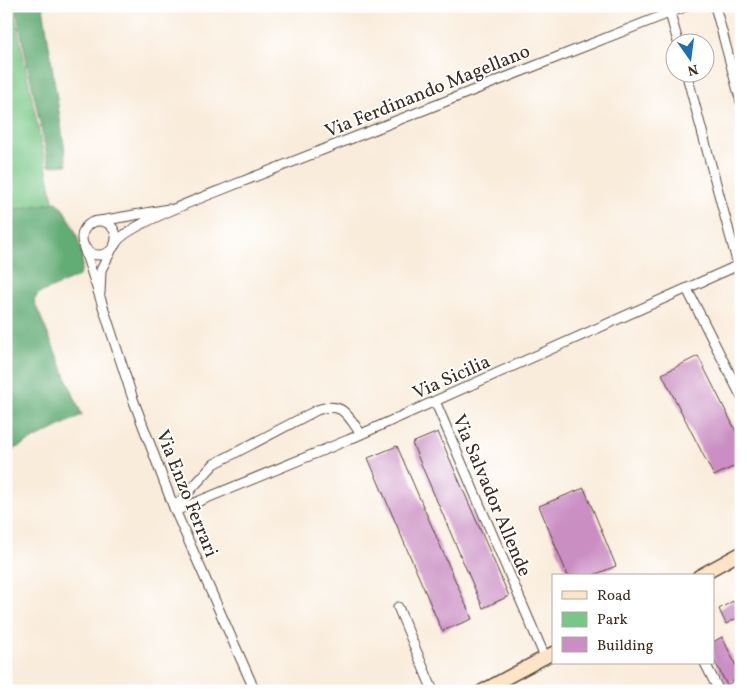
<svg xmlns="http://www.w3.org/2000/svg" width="747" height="697" viewBox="0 0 747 697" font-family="Vollkorn,serif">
<rect width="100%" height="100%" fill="#fff"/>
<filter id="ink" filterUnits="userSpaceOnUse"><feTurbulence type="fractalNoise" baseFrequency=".02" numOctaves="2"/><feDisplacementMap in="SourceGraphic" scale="10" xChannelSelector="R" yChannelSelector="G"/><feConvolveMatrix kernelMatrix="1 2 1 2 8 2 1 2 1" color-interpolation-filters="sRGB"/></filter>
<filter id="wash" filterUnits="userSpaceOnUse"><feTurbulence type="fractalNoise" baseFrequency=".0096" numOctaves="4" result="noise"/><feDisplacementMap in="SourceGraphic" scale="20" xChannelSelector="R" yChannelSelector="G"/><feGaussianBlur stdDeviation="1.12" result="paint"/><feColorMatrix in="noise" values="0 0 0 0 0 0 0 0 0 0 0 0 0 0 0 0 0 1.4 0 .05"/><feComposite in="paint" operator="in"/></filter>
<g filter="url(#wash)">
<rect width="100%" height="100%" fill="#f9ecdb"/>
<path fill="#78c787" stroke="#5a7852" d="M6 6H13L55 210 6 217Z"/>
<path fill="#62ac74" stroke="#4e6b49" d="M15 6H43L67 165 49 166Z
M57 202C71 215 90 258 79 276L38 294 34 301 82 415 6 453V211Z"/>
<g id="blocks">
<path fill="#ca8ec3" d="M698 356 741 441V463L714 476 662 374Z
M438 432 509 596 483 608 412 443Z
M397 446 472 619 442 631 368 458Z
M584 488 616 566 591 576H568L539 506Z
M733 601 741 616 726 624 719 609Z
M722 637 741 676 727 685 713 658V642Z"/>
</g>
</g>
<g filter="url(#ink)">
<use href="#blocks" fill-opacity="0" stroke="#58473a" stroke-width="1"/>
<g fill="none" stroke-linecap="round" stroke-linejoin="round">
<g stroke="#58473a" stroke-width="11">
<path id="street" d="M715 6 741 102
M670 13 678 42
M686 72 738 265 741 267
M82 238a17 17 0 1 1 34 0a17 17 0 1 1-34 0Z
M100 221 169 209
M83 245 133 399 174 508 255 691
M115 245C122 226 209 195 231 186 383 125 535 65 687 6
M687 289 741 396
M100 293 101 270 111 251
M435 401 545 657
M174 508 214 464 317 410C343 401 347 415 361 434
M175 511 348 440 741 264
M398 607 433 691
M705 663 719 691"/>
</g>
<g stroke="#58473a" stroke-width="15">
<path id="secondary" d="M699 576 741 553
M482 691 553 653"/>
</g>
<use href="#street" stroke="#fff" stroke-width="9"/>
<use href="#secondary" stroke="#fee4c6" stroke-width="12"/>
</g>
</g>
<g text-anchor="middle" stroke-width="4" stroke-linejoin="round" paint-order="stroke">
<g font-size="19" fill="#3b2a1e" stroke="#fff">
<text transform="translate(427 90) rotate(-22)" y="7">Via Ferdinando Magellano</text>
<text transform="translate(451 376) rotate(-24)" y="7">Via Sicilia</text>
<text transform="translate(188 493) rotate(68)" y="7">Via Enzo Ferrari</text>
<text transform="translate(493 495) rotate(67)" y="7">Via Salvador Allende</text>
</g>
</g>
<rect width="747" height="697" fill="none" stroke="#fff" stroke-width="25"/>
<rect x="552" y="574" width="162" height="90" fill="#ffffff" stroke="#b1aaa5"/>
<rect x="562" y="591" width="25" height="8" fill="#fee4c6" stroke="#b1aaa5"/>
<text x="597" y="600" font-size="15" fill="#3b2a1e">Road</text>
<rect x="562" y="612" width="25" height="15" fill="#78c787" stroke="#b1aaa5"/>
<text x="597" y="624" font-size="15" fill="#3b2a1e">Park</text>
<rect x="562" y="637" width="25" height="15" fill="#ca8ec3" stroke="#b1aaa5"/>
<text x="597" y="650" font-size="15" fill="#3b2a1e">Building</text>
<g transform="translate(690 58) rotate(166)"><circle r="24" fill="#ffffff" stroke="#b1aaa5"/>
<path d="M0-4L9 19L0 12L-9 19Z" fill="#1f6fb2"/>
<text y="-8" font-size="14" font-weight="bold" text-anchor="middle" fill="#3b2a1e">N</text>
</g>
</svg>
